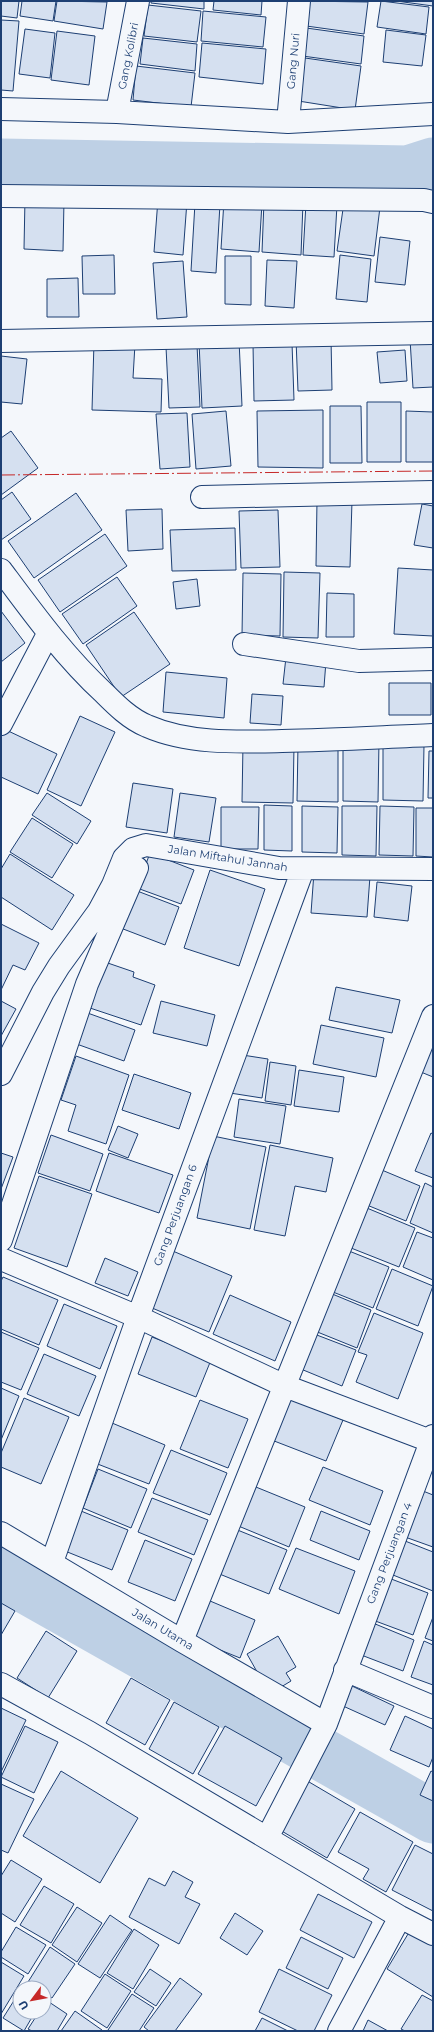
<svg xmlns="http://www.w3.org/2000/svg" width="434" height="2032" viewBox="0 0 434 2032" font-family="Montserrat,sans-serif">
<rect width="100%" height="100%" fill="#f4f7fb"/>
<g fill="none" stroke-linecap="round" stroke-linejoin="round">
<path stroke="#bed0e5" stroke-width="53" d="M1 165 408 172 433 164
M1 1573 433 1817"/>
</g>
<path fill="#d5e0f0" stroke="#1d3f73" d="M1 1H19L17 18 1 16Z
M22 1H56L53 21 20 16Z
M57 1 107 2 103 29 54 21Z
M151 1H204V9L151 3Z
M214 1H262L261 15 213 10Z
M302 1 368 2 364 34 299 25Z
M381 1 429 7 426 34 377 27Z
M396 1H433V6Z
M148 5 201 11 197 42 144 36Z
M203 11 266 17 263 47 201 41Z
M1 20 19 21 13 91 1 90Z
M299 27 364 36 361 64 295 55Z
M25 29 55 33 50 78 19 74Z
M386 30 426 35 422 66 383 62Z
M57 31 95 36 89 85 51 80Z
M143 38 197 44 195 71 140 64Z
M202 43 266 49 263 84 199 77Z
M298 57 361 66 355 110 292 100Z
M136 66 195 73 191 107 133 100Z
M25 198 64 200 63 251 24 249Z
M158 199 187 201 183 255 154 252Z
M224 200 262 203 259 252 221 249Z
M264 201 303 203 301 255 262 252Z
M344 202 380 207 374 256 337 251Z
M195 203 220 204 216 273 191 271Z
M306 203 337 205 334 257 303 255Z
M380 237 410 241 405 285 375 282Z
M114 255 115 294H83L82 256Z
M340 255 371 259 367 302 336 299Z
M225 256H251V305L225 304Z
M267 260 297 261 294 308 265 306Z
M183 261 187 317 157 319 153 263Z
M78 278 79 317H47V279Z
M331 338 332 390 298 391 296 339Z
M433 338V387L413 388 410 339Z
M239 340 242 406 202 408 199 342Z
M94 342 135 344 133 378 162 379 161 412 92 410Z
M292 343 294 400 254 401 253 344Z
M197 345 200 407 169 408 166 347Z
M405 350 407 381 380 383 377 352Z
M1 356 27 359 22 404 1 402Z
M367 402H401V462H367Z
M330 406H361L362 463H330Z
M323 410V468L258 467 257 411Z
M226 411 231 466 196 469 192 414Z
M406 411 433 412V462H406Z
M187 413 190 467 160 469 156 414Z
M11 431 38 468 1 495V438Z
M12 492 31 519 1 540V500Z
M76 493 102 530 34 578 8 541Z
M317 500 352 501 350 567 316 566Z
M422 504 433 506V548L414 545Z
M162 509 163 549 128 551 126 510Z
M278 510 280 567 241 568 239 511Z
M235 528 236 570 172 571 170 530Z
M105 534 127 566 60 612 38 580Z
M398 568 433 570V636L394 634Z
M284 572 320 573 318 638 283 637Z
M243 573 281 574 280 636 242 635Z
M117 577 137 606 83 644 62 614Z
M197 579 200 606 176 609 173 582Z
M327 593 354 594V637H326Z
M1 611 25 643 1 662Z
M134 612 170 664 121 697 86 645Z
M286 657 326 661 324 687 283 684Z
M166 672 227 678 224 718 163 712Z
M389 683H431V715H389Z
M252 694 283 696 281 725 250 723Z
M80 716 115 732 81 806 47 790Z
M4 729 57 754 38 794 1 777V736Z
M343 739 379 740 378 802 343 801Z
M243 744 294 746 293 803 242 802Z
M298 744H338V802L297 801Z
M383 744 424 745 423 801 383 800Z
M429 751H433V798H428Z
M133 783 173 789 167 833 126 827Z
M47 793 91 821 77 844 32 815Z
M180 793 216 798 209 842 174 837Z
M264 805 292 806V851L264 850Z
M302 806 338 807 337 853 302 852Z
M342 806H377L376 856 342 855Z
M380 806 414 807 413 856 379 855Z
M221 807H259L258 849H221Z
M416 808H433V857L416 856Z
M32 818 73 844 52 878 10 852Z
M150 853 194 870 181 904 137 888Z
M10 854 74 895 52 930 1 897V869Z
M210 870 265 889 239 966 184 948Z
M314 872 370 876 367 917 311 913Z
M377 882 412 886 408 921 374 917Z
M132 889 179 907 165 945 118 927Z
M1 924 39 943 25 970 13 965 1 990Z
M99 960 134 972 133 977 155 985 141 1025 84 1006Z
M336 987 400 1000 392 1033 329 1020Z
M1 1001 16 1009 1 1036Z
M161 1001 215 1015 207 1046 153 1033Z
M82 1011 135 1030 124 1061 71 1042Z
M321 1025 384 1038 376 1077 313 1064Z
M433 1037V1077L416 1070Z
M236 1054 268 1059 262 1098 230 1093Z
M76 1056 129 1075 106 1144 68 1131 76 1105 61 1100Z
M270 1062 296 1066 291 1105 265 1101Z
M299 1070 344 1077 339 1112 294 1106Z
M134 1074 191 1093 179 1129 122 1110Z
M239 1099 286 1106 280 1144 234 1137Z
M118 1126 138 1134 128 1158 108 1150Z
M431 1133 433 1134V1178L415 1171Z
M51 1135 103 1154 90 1191 38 1173Z
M213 1136 266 1147 250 1229 197 1218Z
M270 1145 333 1158 326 1192 295 1186 285 1236 254 1230Z
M1 1153 13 1157 1 1189Z
M109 1153 173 1175 159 1213 96 1191Z
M377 1168 420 1186 406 1221 362 1203Z
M39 1176 92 1194 67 1267 14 1248Z
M425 1183 433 1187V1233L410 1223Z
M362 1206 415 1228 399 1267 346 1246Z
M417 1232 433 1238V1280L403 1267Z
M168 1249 232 1276 209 1332 145 1305Z
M344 1249 389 1267 373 1308 328 1290Z
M105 1258 138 1272 128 1296 95 1283Z
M392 1269 433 1286 418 1326 376 1309Z
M3 1277 58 1300 39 1345 1 1329V1281Z
M325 1291 371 1310 357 1348 310 1329Z
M230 1295 291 1322 275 1361 213 1334Z
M64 1304 117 1326 100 1369 47 1346Z
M374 1313 423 1333 398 1399 356 1382 367 1355 358 1352Z
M1 1332 39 1348 21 1390 1 1382Z
M309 1332 356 1350 342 1386 296 1367Z
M152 1337 211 1360 196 1397 138 1374Z
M44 1354 96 1376 79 1416 27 1394Z
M1 1388 19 1396 1 1440Z
M286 1397 343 1420 326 1461 269 1439Z
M24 1398 69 1417 41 1484 1 1467V1453Z
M200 1400 248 1419 228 1468 180 1449Z
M112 1423 165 1445 149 1484 95 1463Z
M171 1450 227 1473 210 1515 153 1493Z
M323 1467 383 1491 370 1525 309 1500Z
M98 1469 147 1489 131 1528 83 1508Z
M251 1485 305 1507 289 1547 236 1525Z
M423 1491 433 1495V1547L405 1537Z
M152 1498 208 1520 194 1555 138 1532Z
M76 1509 128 1530 112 1570 60 1549Z
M321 1511 370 1531 359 1560 310 1540Z
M235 1529 287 1550 269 1594 217 1573Z
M400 1539 433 1552V1591L388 1573Z
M145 1540 192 1559 175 1601 128 1582Z
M296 1548 355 1571 339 1614 279 1589Z
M386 1577 428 1593 413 1635 370 1619Z
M203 1598 255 1620 240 1658 188 1637Z
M1 1603 15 1611 1 1635Z
M433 1617V1641L425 1638Z
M368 1621 414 1640 403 1671 356 1653Z
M46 1631 77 1651 48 1698 17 1678Z
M278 1636 296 1667 286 1673 291 1681 276 1690 265 1686 247 1654Z
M424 1641 433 1645V1685L411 1677Z
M131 1678 170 1700 145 1745 106 1723Z
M352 1686 394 1706 385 1725 343 1706Z
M174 1702 219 1727 193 1774 149 1749Z
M1 1708 26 1720 1 1772Z
M405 1716 433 1729V1757L429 1767 390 1750Z
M25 1726 58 1742 34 1793 1 1777Z
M225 1726 282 1758 256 1806 198 1774Z
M61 1771 138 1818 100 1883 23 1836Z
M431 1771 433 1772V1801L420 1795Z
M304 1779 355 1809 327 1858 275 1827Z
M1 1784 34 1799 8 1853 1 1850Z
M360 1812 413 1842 386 1892 363 1879 369 1869 338 1852Z
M415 1845 433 1854V1911L392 1890Z
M11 1860 42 1879 15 1922 1 1913V1876Z
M173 1871 193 1882 185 1897 200 1904 179 1944 129 1917 149 1878 165 1886Z
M44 1886 74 1904 51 1943 20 1925Z
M318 1894 372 1922 354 1958 300 1930Z
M77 1907 102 1923 77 1962 52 1945Z
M235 1913 263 1931 247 1955 220 1938Z
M110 1915 132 1930 100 1978 78 1964Z
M16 1927 46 1945 28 1974 1 1957V1952Z
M134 1929 159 1945 133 1989 107 1973Z
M411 1929 433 1942V1997L387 1969Z
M301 1937 343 1958 328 1989 286 1968Z
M50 1947 75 1964 52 1998 44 1993V1988H37L28 1982Z
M1 1962 24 1976 1 2014Z
M150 1969 171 1983 156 2006 134 1992Z
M279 1969 332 1995 314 2031H298L259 2012Z
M105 1974 131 1991 107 2028 81 2011Z
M180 1978 202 1994 175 2031H149L144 2027Z
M20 1991V2012H35L24 2031 3 2018Z
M132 1994 154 2008 139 2031H110L108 2030Z
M422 1995 433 2001V2031H405L401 2029Z
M46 2000 67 2014 57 2031H32L28 2029 39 2012H44Z
M75 2011 102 2030 101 2031H61Z
M262 2018 288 2031H255Z
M368 2020 388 2031H363Z"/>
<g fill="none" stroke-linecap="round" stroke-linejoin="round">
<g stroke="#1d3f73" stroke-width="24">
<path id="minor" d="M1 109 117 112 288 122 433 114
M117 112 138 1
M288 122 299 1
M1 196 424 200 433 202
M1 341 433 333
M202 497 433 492
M1 570C33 613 64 656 104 693 116 705 130 719 147 726 188 744 238 742 282 741 332 740 383 737 433 735
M244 644 359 661 433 659
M1 724 48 634
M1 1074 43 992 59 966 99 911 113 885 124 858 133 849 146 845 279 868 433 869
M1 1240 87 984 137 868
M1 1259 138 1317 285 1386 433 1442
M1 1533 182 1641 326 1724
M52 1562 138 1317 303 869
M182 1641 433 1016
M345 1670 433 1707
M1 1684 90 1733 400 1917 433 1934
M267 1838 326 1724 433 1436
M339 2031 400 1917"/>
</g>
<use href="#minor" stroke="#f4f7fb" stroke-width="22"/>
<path stroke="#c62828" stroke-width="1" stroke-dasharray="14 3 2 3" stroke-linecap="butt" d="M1 475 433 471"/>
</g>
<g text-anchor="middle" stroke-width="3" stroke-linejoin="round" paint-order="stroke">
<g font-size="11" fill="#1d3f73" stroke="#f4f7fb">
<text transform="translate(128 56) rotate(-79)" y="4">Gang Kolibri</text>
<text transform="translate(293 61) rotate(-85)" y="4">Gang Nuri</text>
<text transform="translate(228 858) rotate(9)" y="4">Jalan Miftahul Jannah</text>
<text transform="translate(175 1215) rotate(-70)" y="4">Gang Perjuangan 6</text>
<text transform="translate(389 1553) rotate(-69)" y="4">Gang Perjuangan 4</text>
<text transform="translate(163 1629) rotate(31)" y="4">Jalan Utama</text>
</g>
</g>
<rect width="434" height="2032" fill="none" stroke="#1d3f73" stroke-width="4"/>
<g transform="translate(32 2000) rotate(238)"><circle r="19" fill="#f4f7fb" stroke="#9eadc5"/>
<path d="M0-3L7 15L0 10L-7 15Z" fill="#c62828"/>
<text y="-6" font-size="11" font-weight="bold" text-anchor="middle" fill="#1d3f73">U</text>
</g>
</svg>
